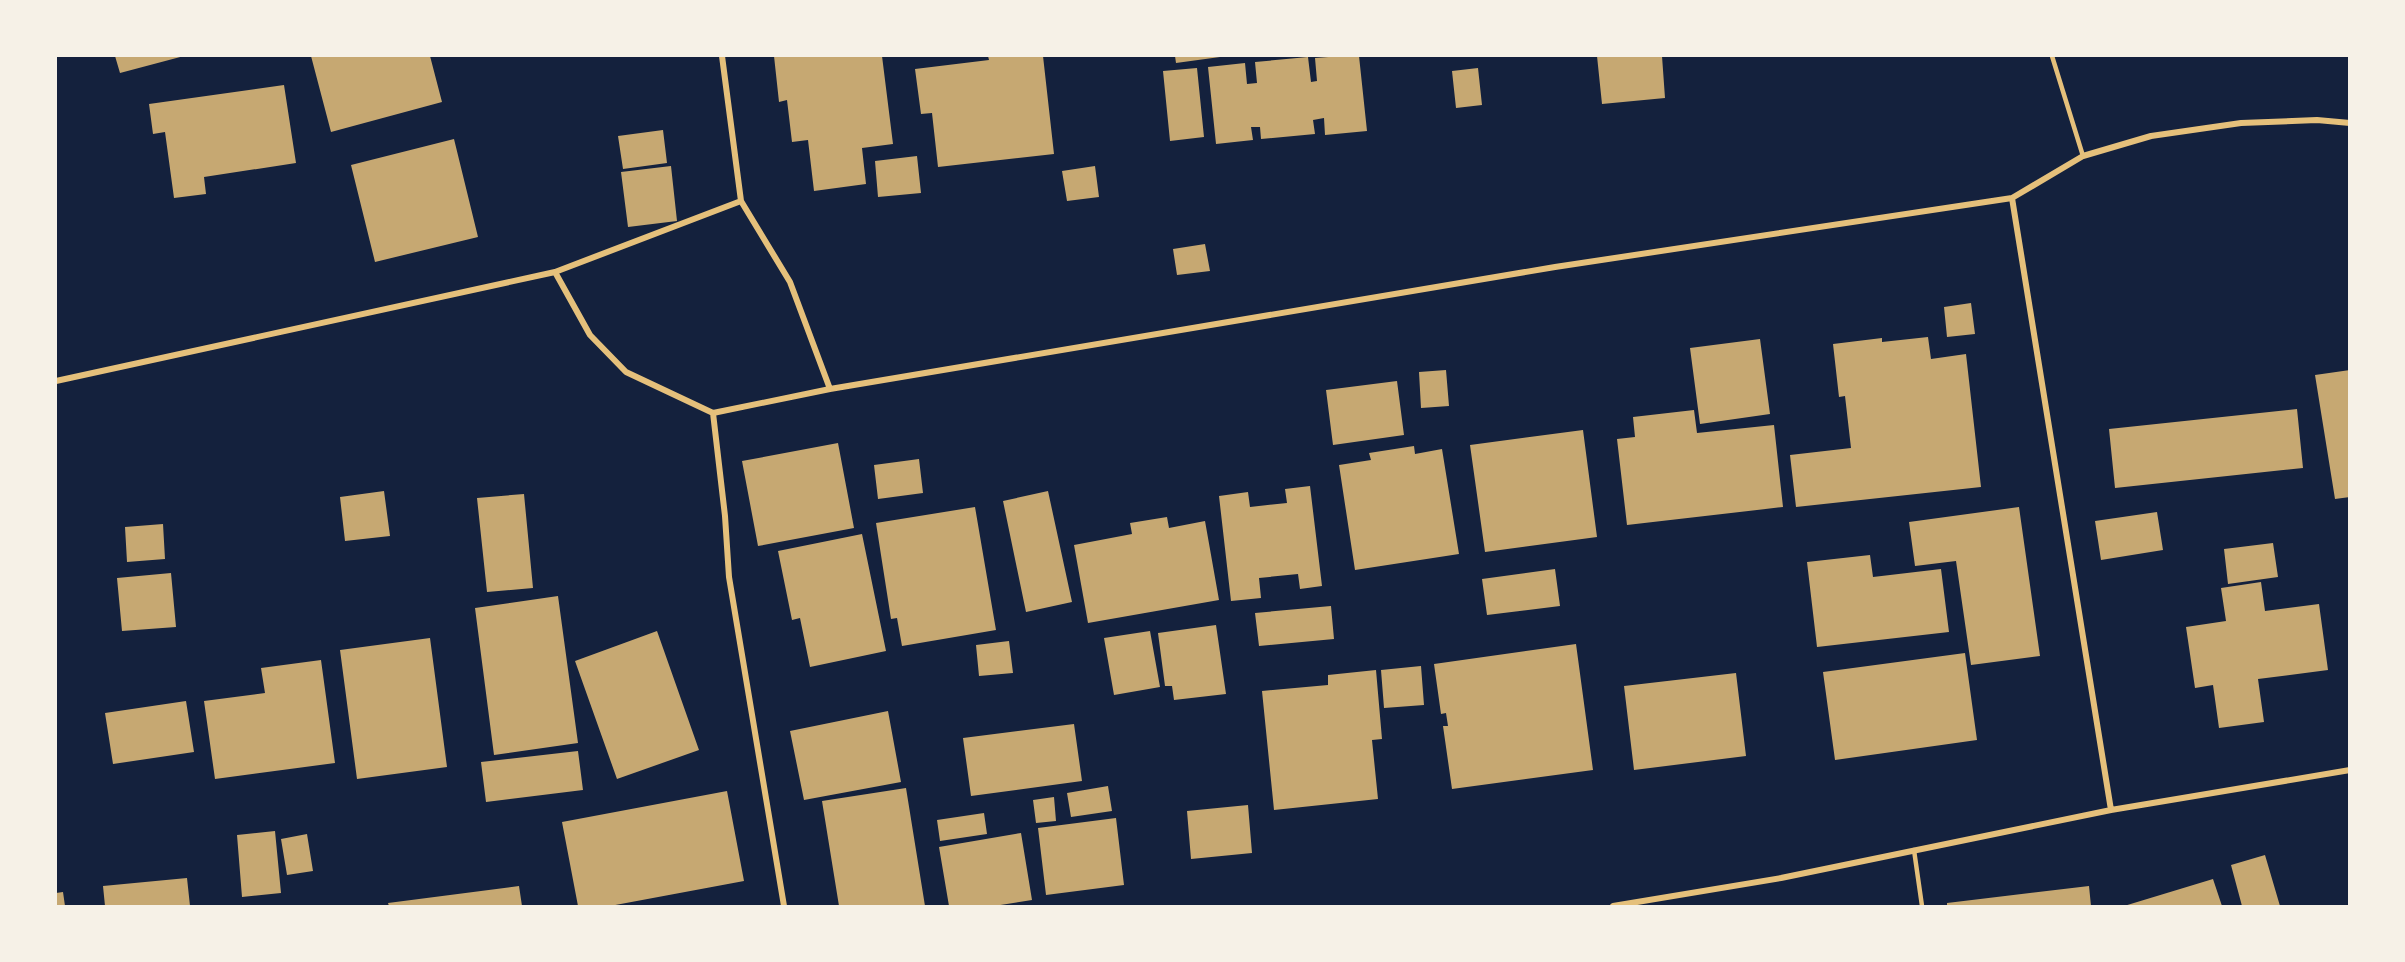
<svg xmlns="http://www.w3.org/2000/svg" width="2405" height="962" viewBox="0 0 2405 962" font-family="'Work Sans',sans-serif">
<rect width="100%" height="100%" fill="#14213d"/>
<path fill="#c6a872" d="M115 56H184L120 73Z
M311 56H430L442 102 331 132Z
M774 56H882L893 144 862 148 866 184 814 191 808 140 792 142 787 100 779 102Z
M988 56H1043L1054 154 938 167 932 113 921 114 915 69 989 60Z
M1175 56H1220V57L1176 63Z
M1342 56H1359L1367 131 1325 135 1324 118 1313 120 1315 134 1261 139 1260 127H1251L1253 140 1216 144 1208 67 1245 63 1247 84 1257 83 1255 62 1308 57 1311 82 1317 81 1315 58Z
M1597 56H1662L1665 98 1602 104Z
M1197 68 1204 137 1170 141 1163 71Z
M1478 68 1482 105 1456 108 1452 71Z
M284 85 296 163 204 177 206 194 174 198 165 132 153 134 149 104Z
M663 130 667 163 623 169 618 136Z
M454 139 478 237 375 262 351 165Z
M917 156 921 193 878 197 875 161Z
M671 166 677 221 628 227 621 172Z
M1095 166 1099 197 1067 201 1062 171Z
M1205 244 1210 271 1177 275 1173 249Z
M1971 303 1975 334 1947 337 1944 307Z
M1928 337 1931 359 1966 354 1981 487 1796 507 1790 455 1851 448 1845 396 1839 397 1833 344 1882 338V342Z
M1760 339 1770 414 1700 424 1690 348Z
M1446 370 1449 406 1421 408 1419 372Z
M2350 370V497L2335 499 2315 375Z
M1397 381 1404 435 1333 445 1326 390Z
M2297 409 2303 468 2115 488 2109 429Z
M1694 410 1697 433 1774 425 1783 507 1627 525 1617 439 1635 437 1633 417Z
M1583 430 1597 537 1485 552 1470 445Z
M838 443 854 528 758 546 742 461Z
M1414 446 1415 454 1442 449 1459 554 1355 570 1339 465 1371 460 1369 453Z
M919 459 923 493 878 499 874 465Z
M1310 486 1322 586 1300 589 1298 574 1259 578 1261 598 1231 601 1219 496 1248 492 1250 507 1287 503 1285 489Z
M384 491 390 536 345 541 340 497Z
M1048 491 1072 602 1026 612 1003 501Z
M524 494 533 588 487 592 477 498Z
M975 507 996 630 902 646 897 618 891 619 876 523Z
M2019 507 2040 656 1971 665 1956 561 1915 566 1909 522Z
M2157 512 2163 550 2101 560 2095 521Z
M1167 517 1169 528 1205 521 1219 600 1088 623 1074 545 1132 534 1130 523Z
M163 524 165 559 127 562 125 527Z
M862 534 886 651 810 667 800 618 792 620 778 551Z
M2273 543 2278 577 2228 584 2224 549Z
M1870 555 1873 577 1941 569 1949 632 1817 647 1807 562Z
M1555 569 1560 606 1487 615 1482 579Z
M171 573 176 627 122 631 117 578Z
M2261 582 2265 611 2319 604 2328 670 2258 679 2264 722 2219 728 2213 685 2195 688 2186 627 2226 621 2221 588Z
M558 596 578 743 494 755 475 608Z
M1331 606 1334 639 1259 646 1255 613Z
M1216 625 1226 694 1174 700 1172 686H1165L1158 633Z
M657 631 699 750 617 779 575 661Z
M1150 631 1160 687 1114 695 1104 638Z
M430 638 447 767 357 779 340 650Z
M1009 641 1013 673 979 676 976 645Z
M1576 644 1593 770 1452 789 1443 726H1448L1446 713 1441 714 1434 664Z
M1965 653 1977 740 1835 760 1823 672Z
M321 660 335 763 215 779 204 701 265 693 261 668Z
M1421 666 1424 705 1384 708 1381 670Z
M1376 670 1382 739 1372 740 1378 799 1274 810 1262 691 1328 685V675Z
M1736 673 1746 756 1634 770 1624 686Z
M186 701 194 752 113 764 105 713Z
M888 711 901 782 804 800 790 731Z
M1074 724 1082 781 971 796 963 738Z
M578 751 583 790 486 802 481 762Z
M1108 786 1112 811 1071 817 1067 793Z
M906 788 925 906H839L822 801Z
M727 791 744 881 610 906H578L562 822Z
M1054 797 1056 821 1036 823 1033 800Z
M1248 805 1252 853 1191 859 1187 811Z
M984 813 987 834 940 841 937 820Z
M1116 818 1124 885 1046 895 1038 828Z
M275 831 281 893 242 897 237 835Z
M1021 833 1032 900 994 906H949L939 847Z
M307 834 313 871 287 875 281 839Z
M2265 855 2280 906H2242L2231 865Z
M187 878 190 906H105L103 886Z
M2213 879 2222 906H2124Z
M519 886 522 906H389L388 903Z
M2089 886 2091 906H1947V903Z
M63 892 65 906H56V893Z"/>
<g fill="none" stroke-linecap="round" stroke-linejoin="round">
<path stroke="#e5c07b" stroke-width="4.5" d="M2052 56 2083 156
M1914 850 1922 906"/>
<path stroke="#e5c07b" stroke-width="6" d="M722 56 741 201 790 282 830 389
M2012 198 2111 810
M555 272 590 335 626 372 713 413 830 389 1555 267 2012 198 2083 156 2151 136 2241 123 2317 120 2350 123
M56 381 555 272 741 201
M713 413 725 516 729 577 784 906
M1613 906 1781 878 2111 810 2350 770"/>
</g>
<rect width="2405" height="962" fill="none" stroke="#f6f1e7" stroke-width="114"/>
</svg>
